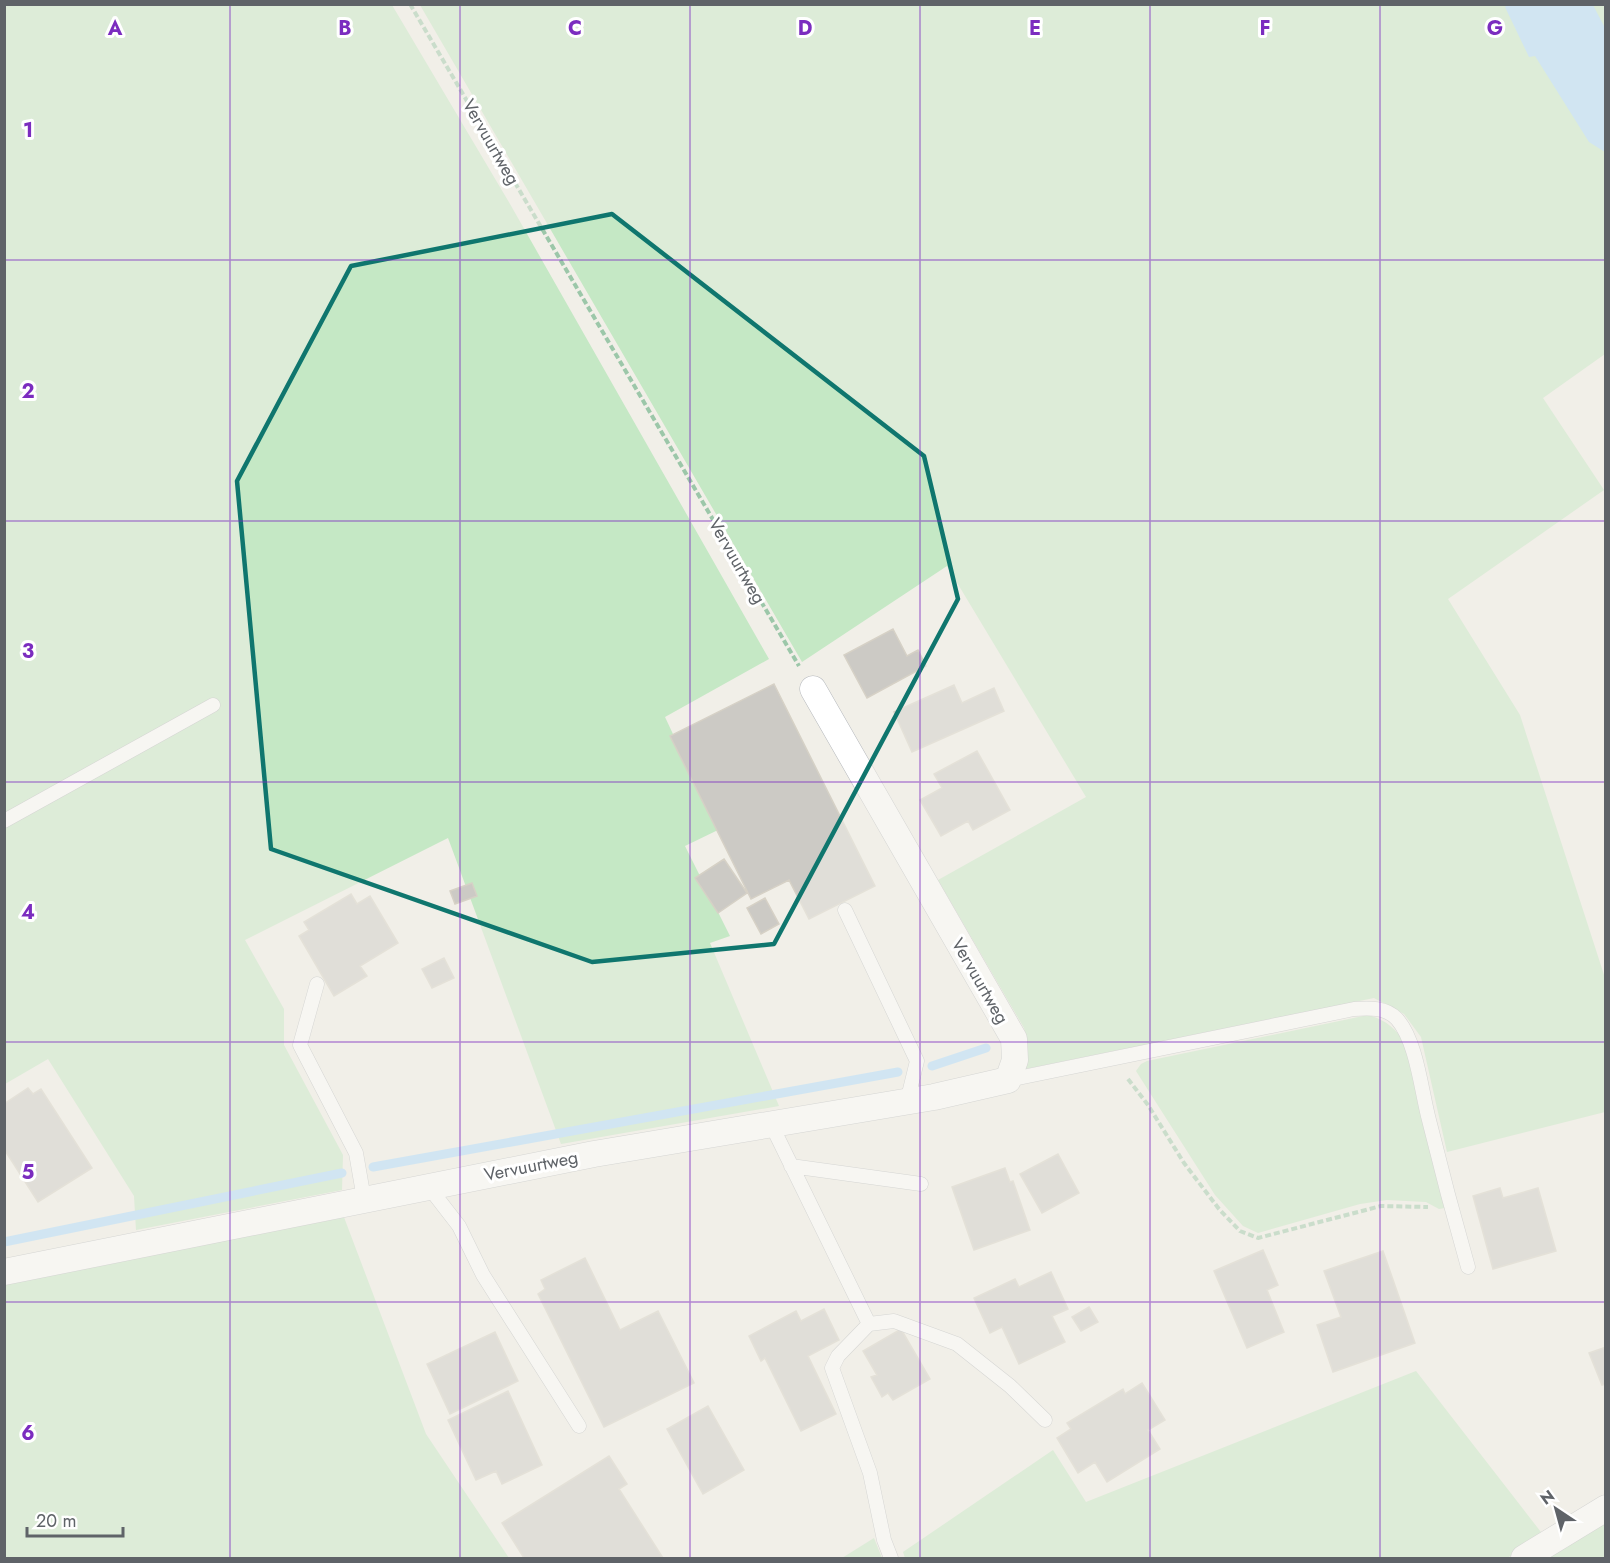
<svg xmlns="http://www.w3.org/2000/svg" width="1610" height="1563" viewBox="0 0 1610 1563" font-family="Jost,sans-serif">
<rect width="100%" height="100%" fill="#f1efe8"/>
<path fill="#c5e8c5" d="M4 5H392L510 204 769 659 665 717 718 830 685 846 730 936 710 943 779 1106 561 1144 448 838 245 940 284 1009V1045L343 1155 342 1190 136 1230 134 1196 48 1059 5 1084Z
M420 5H1605V354L1543 398 1604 490 1448 599 1520 715 1605 978V1112L1447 1152 1421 1037 1404 1014 1374 998 1021 1070 1027 1040 1024 1028 938 880 1086 797 947 566 802 662Z
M1368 1015C1386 1020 1395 1028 1405 1043L1445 1208 1439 1209 1426 1202 1387 1200 1360 1204 1258 1233 1243 1226 1215 1195 1136 1071 1141 1064 1147 1061Z
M342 1212 426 1434 509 1558H5L4 1282Z
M1416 1371 1544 1536 1507 1558H905L903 1552 1053 1450 1086 1502Z
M1605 1517V1558H1539Z
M874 1538 882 1558H842Z"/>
<path fill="#aadaff" d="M1507 5H1593L1605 28V152L1589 142 1535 56 1529 57 1505 7Z"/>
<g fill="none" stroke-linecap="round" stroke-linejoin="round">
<path stroke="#aadaff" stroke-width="9" d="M932 1066 986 1048
M373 1167 898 1072
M4 1242 342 1173"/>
</g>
<path fill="#cccac5" stroke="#d6d1c6" stroke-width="1.5" d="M893 629 907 656 918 650 926 666 867 698 844 655Z
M774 684 875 886 809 919 789 880 751 899 670 736Z
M954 685 962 703 994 688 1004 711 912 752 894 712Z
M977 751 1010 810 973 830 968 821 941 836 920 800 942 788 934 774Z
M724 859 747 893 718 913 695 878Z
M472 883 477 896 455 904 450 891Z
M351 894 357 904 370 896 398 943 360 966 367 976 334 996 299 936 309 930 304 922Z
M765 898 779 924 761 934 747 908Z
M444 958 454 978 432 988 422 969Z
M28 1088 33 1094 41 1089 92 1168 38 1202 4 1149V1104Z
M1058 1154 1079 1193 1042 1213 1020 1174Z
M1005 1168 1010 1182 1013 1181 1030 1230 974 1250 952 1187Z
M1500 1188 1503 1198 1538 1188 1556 1251 1493 1269 1473 1196Z
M1263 1250 1278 1285 1267 1290 1284 1332 1247 1348 1214 1271Z
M1383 1251 1415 1343 1333 1372 1317 1325 1341 1317 1324 1271Z
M585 1258 620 1330 658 1311 694 1383 604 1427 538 1294 545 1289 541 1280Z
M1051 1272 1068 1309 1052 1316 1065 1342 1019 1364 1002 1327 990 1333 974 1298 1015 1279 1019 1287Z
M1089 1307 1098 1322 1081 1331 1072 1317Z
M824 1309 839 1340 808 1356 836 1414 801 1431 765 1358 761 1361 749 1336 796 1311 801 1321Z
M901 1329 930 1379 893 1400 888 1393 882 1397 871 1377 877 1375 863 1351Z
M495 1332 518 1381 450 1414 427 1364Z
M1606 1347V1384L1602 1385 1589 1353Z
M1142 1383 1165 1420 1148 1430 1160 1449 1107 1482 1095 1462 1078 1473 1057 1438 1071 1429 1067 1423 1123 1389 1125 1394Z
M508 1391 542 1465 502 1484 496 1471 476 1480 448 1420Z
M708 1406 744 1470 703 1494 667 1429Z
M609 1456 627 1484 619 1489 663 1558H524L502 1523Z"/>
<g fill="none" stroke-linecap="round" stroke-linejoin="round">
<g stroke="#b5b8bc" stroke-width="15">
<path id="lane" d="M4 821 213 705
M845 910 917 1061 907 1102
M317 984 300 1045 356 1153 364 1199
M1008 1080 1354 1009C1369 1008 1386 1007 1397 1019 1417 1042 1421 1090 1429 1120 1441 1169 1454 1218 1468 1267
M771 1124 869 1324 838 1356 832 1368 870 1473 884 1540 891 1558
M791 1166 921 1184
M428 1186 459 1226 483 1275 579 1426
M869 1324 894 1321 957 1344 1010 1386 1045 1420"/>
</g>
<g stroke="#b5b8bc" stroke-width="27">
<path id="street" d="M4 1272 594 1154 934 1097 1008 1080 1015 1060 1014 1039 813 689
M1524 1558 1606 1508"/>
</g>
<path stroke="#9cc7a9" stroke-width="4" stroke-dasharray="6 3" stroke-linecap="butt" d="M410 4 799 666
M1128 1079 1148 1105 1184 1163 1219 1209 1240 1231 1258 1238 1381 1206 1428 1207"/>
<use href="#lane" stroke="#fff" stroke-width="14"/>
<use href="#street" stroke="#fff" stroke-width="26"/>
</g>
<path d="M0 0H1610V1563H0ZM612 214 924 456 958 599 774 944 592 962 271 849 237 481 351 266Z" fill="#f1efe8" fill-opacity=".55" fill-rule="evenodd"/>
<path fill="none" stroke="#0f766e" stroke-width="4.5" stroke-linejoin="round" d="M612 214 924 456 958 599 774 944 592 962 271 849 237 481 351 266Z"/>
<path fill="none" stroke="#7b2cbf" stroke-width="1.5" stroke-opacity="0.55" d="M230 4V1558M460 4V1558M690 4V1558M920 4V1558M1150 4V1558M1380 4V1558M4 260H1606M4 521H1606M4 782H1606M4 1042H1606M4 1302H1606"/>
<g text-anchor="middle" stroke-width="6" stroke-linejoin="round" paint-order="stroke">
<g font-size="18" fill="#5f6368" stroke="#fff">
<text transform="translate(491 142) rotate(60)" y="6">Vervuurtweg</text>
<text transform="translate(737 561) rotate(60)" y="6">Vervuurtweg</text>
<text transform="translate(980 981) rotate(60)" y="6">Vervuurtweg</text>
<text transform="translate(531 1166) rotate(-11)" y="6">Vervuurtweg</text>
</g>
</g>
<g font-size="20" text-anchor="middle" font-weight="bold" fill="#7b2cbf" stroke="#fff" stroke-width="6" stroke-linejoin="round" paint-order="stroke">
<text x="115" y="35">A</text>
<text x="345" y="35">B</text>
<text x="575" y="35">C</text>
<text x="805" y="35">D</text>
<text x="1035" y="35">E</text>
<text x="1265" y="35">F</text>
<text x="1495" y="35">G</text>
<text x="28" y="137">1</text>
<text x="28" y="398">2</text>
<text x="28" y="658">3</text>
<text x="28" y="919">4</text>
<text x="28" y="1179">5</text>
<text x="28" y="1440">6</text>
</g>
<rect width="1610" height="1563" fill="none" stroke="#5f6368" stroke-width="12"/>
<g transform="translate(1556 1509) rotate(324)" stroke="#ffffff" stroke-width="4.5" paint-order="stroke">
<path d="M0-4.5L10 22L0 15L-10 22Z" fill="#5f6368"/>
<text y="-9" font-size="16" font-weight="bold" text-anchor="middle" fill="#5f6368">N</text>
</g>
<path d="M27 1527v9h96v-9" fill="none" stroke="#5f6368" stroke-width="3"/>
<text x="36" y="1527" font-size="18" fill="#5f6368" stroke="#ffffff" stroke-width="4.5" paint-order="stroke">20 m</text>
</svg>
